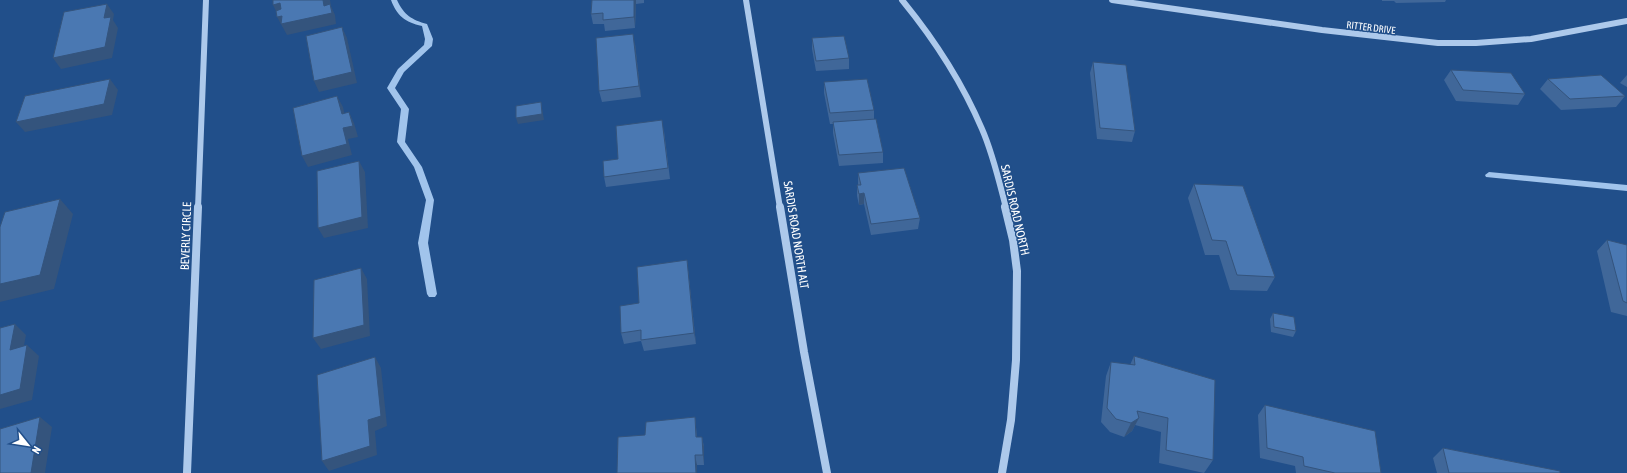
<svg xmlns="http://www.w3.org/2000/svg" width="1627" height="473" viewBox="0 0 1627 473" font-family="'Asap Condensed',sans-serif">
<rect width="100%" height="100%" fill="#214f8a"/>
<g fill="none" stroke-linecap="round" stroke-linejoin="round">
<path fill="#a1c4ec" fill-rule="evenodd" d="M391 0H397C404 15 412 20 427 24L433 39 432 46 404 72 395 88 409 109 405 142 422 167 434 200 428 243 437 294 435 297H429L427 294 418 243 426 200 414 167 397 142 401 109 387 88 398 69 424 45 425 39 422 26C405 22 397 16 391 0Z
M1489 172 1627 185V191L1486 177 1485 175Z"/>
<path stroke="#adc9eb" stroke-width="6" d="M746 0 780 208
M902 0C934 39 962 82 982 129 993 154 999 181 1006 208
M1112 0 1322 30 1438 43H1476L1531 39 1627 21
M198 208 206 0"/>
<path stroke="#adc9eb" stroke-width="8" d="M780 207 804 352 827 473
M187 473 198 207
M1002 473 1011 420 1016 360 1017 271 1013 240 1005 207"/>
</g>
<path fill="#406799" d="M592 0H644V3L636 4 635 28 605 31 604 24H593L591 14Z
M1382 0H1446L1445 2 1396 3 1394 1H1382Z
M812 38 849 58V69L816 71 812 49Z
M635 44 641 97 602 102 599 91Z
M1093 62 1135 131 1132 142 1097 139 1090 73Z
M1451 70 1525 94 1518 105 1456 101 1444 80Z
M1627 75V87L1620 83Z
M1548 79 1625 96 1616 107 1561 110 1540 89Z
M824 82 874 110V119L883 152V163L839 166 833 133V124H830L824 93Z
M664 131 670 179 606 187 604 177 618 159Z
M858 173 920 218 918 229 871 235 864 204 859 205 857 196V185H858Z
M1194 184 1275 277 1267 291 1230 290 1219 255H1205L1188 198Z
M1607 240 1627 245V316L1611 312 1597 251Z
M687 260 696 344 644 351 641 341 624 344 621 333 639 303Z
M1273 313 1296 331 1293 337 1271 332 1270 319Z
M1134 356 1213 460 1204 473 1159 463 1161 432 1135 425 1132 431 1124 437 1110 432 1101 422 1106 376 1111 362 1130 365Z
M1265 405 1381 473H1296L1295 466 1260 458 1258 415Z
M695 417 697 437H702L704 447V465H697L645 435Z
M1443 448 1560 473H1437L1433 458Z"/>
<path fill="#34547d" d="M323 0H330L331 6 335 15 336 24 287 35 277 17 324 6Z
M634 0H636V4L635 28 634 17Z
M280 3 286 13 278 15 273 5Z
M107 4 114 14 113 20 118 28 112 58 61 69 53 58 104 18Z
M342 27 347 38 357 83 319 92 314 81Z
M633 34 635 44 641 97 639 86Z
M110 79 118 90 112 115 25 132 16 122Z
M337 96 343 107 347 125 342 114Z
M541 102 544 120 518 124 516 118Z
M349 112 354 123 358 137 348 139 352 155 308 167 302 156 343 128Z
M359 161 365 172 368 228 324 238 318 228Z
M864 193V204L859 205V194Z
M60 199 73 214 54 289 0 302V284Z
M687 260 688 271 696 344 694 333Z
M361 268 367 279 370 336 321 349 313 338Z
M15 324 26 335 21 361 10 350Z
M27 345 39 356 32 400 0 409V395Z
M375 357 381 368 387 426 375 431 377 455 329 471 322 461Z
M40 417 52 427 45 473H31Z
M695 417 696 427 697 447 696 437Z
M1139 418 1132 431 1124 437 1131 423Z
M702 437 704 447V465L703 455Z
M695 455 697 465V473H696Z"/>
<path fill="#4a78b2" stroke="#34547d" d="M273 0H323L324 6 330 4 332 13 281 24 282 16 277 17 276 11 281 9 280 3 273 5Z
M592 0H634V17L603 20V13L591 14Z
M107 4 104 18 111 17 105 47 53 58 64 12Z
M342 27 352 72 314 81 306 36Z
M633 34 639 86 599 91 596 38Z
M844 36 849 58 816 61 812 38Z
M1093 62 1126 65 1135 131 1100 128Z
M1451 70 1511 73 1525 94 1463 90Z
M1601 75 1625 96 1570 99 1548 79Z
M110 79 104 104 16 122 25 96Z
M867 79 874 110 830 113 824 82Z
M337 96 342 114 349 112 353 126 343 128 347 144 302 156 293 108Z
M541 102 542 114 516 118V106Z
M876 119 883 152 839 155 833 122Z
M662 120 668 168 604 177 603 161 618 159 616 126Z
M359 161 362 217 318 228 317 171Z
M904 168 920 218 871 224 864 193 859 194 857 185H861L858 173Z
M1194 184 1243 186 1275 277 1237 275 1226 241 1212 240Z
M60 199 40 275 0 284V227L5 212Z
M1607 240 1627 245V303L1623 301Z
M687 260 694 333 641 340V330L621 333 620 306 639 303 637 267Z
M361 268 364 325 313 338 314 280Z
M1273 313 1294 317 1296 331 1274 327Z
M15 324 10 350 27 345 20 389 0 395V328Z
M1134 356 1215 380 1213 460 1166 450 1168 418 1137 411 1139 418 1131 423 1116 419 1107 408 1111 362 1135 365Z
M375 357 381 416 368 420 370 446 322 461 317 375Z
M1265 405 1375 431 1381 473H1335L1304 466 1303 457 1267 448Z
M40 417 31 473H0V429Z
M695 417 696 437H702L703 455H695L696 473H617L618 437 645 435 646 422Z
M1443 448 1560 471V473H1449Z"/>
<g text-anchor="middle" stroke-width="3" stroke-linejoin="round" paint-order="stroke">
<g font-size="10" fill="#fff" stroke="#214f8a">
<text transform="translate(1371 27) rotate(7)" y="4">RITTER DRIVE</text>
</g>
<g font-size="12" fill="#fff" stroke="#214f8a">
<text transform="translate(1015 210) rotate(77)" y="4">SARDIS ROAD NORTH</text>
<text transform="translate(796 235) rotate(81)" y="4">SARDIS ROAD NORTH ALT</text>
<text transform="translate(186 236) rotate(-88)" y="4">BEVERLY CIRCLE</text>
</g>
</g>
<g transform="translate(28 445) rotate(120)" stroke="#214f8a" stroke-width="3" paint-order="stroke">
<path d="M0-3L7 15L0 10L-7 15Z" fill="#ffffff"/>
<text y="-6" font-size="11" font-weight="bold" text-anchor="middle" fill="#ffffff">N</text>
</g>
</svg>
